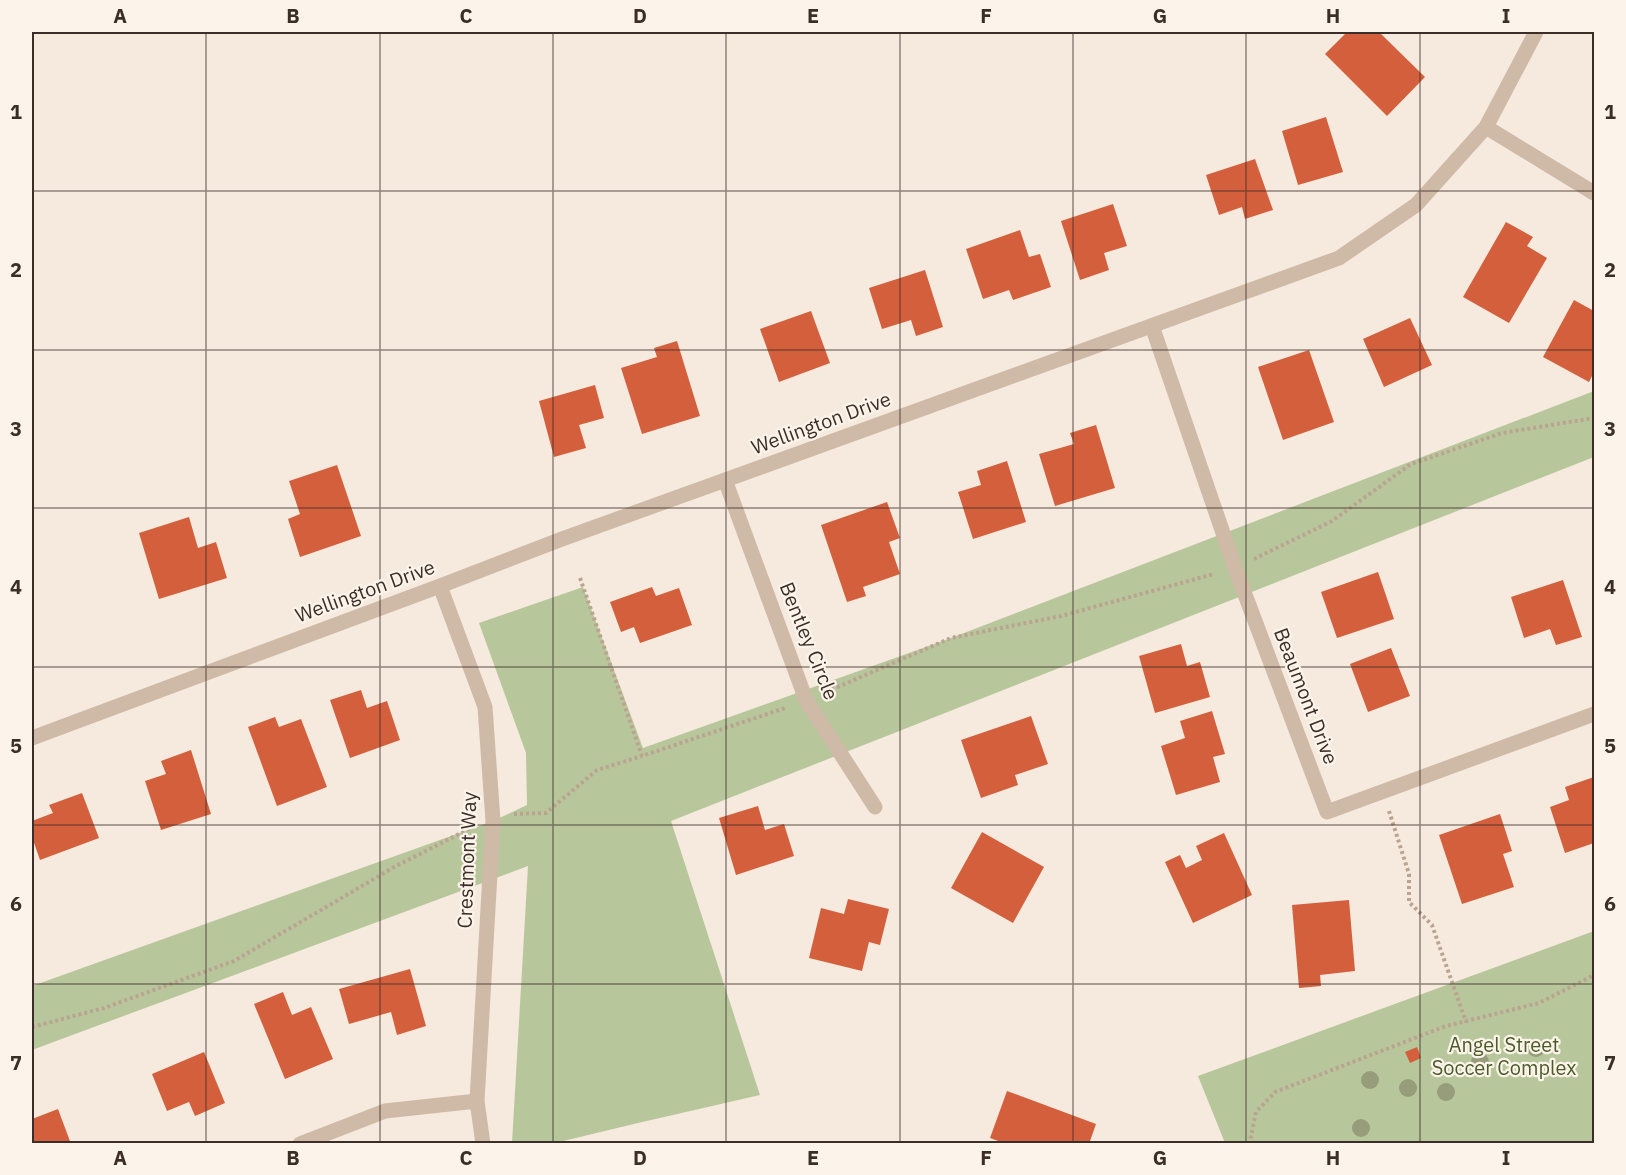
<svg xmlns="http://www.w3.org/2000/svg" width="1626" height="1175" viewBox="0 0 1626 1175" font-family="'IBM Plex Sans',sans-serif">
<rect width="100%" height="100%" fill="#f5eadd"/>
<path fill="#b8c79b" d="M1594 391V457L671 821 760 1095 638 1123 555 1143H512L528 866 32 1050V986L493 821 527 805 526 753 479 623 583 587 643 748 951 638Z
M1594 931V1143H1225L1198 1076Z"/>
<path fill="#d45f3d" d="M1347 32H1379L1425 77 1387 116 1325 54Z
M1326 117 1343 172 1298 185 1282 131Z
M1255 159 1273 210 1245 219 1242 207 1219 215 1206 175Z
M1113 204 1127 246 1104 253 1109 270 1080 280 1061 221Z
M1506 222 1533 237 1527 246 1547 258 1509 323 1463 297Z
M1020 230 1029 257 1040 254 1051 287 1013 300 1009 290 983 299 966 249Z
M925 270 943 327 916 336 911 320 882 329 869 288Z
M1574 300 1594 311V372L1589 382 1543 357Z
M811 311 830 363 779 382 760 329Z
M1410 318 1432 365 1384 387 1363 339Z
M677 341 700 416 642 434 621 368 657 357 654 348Z
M1309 350 1334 422 1283 440 1258 367Z
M595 385 604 418 579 425 586 448 554 457 539 401Z
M1096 425 1115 488 1055 506 1039 454 1074 444 1070 433Z
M1007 461 1026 522 973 539 958 492 981 485 977 471Z
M337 465 361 536 300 557 288 519 300 514 289 481Z
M887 502 900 538 889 542 900 574 863 587 866 596 847 602 821 525Z
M189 517 198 548 216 542 227 578 159 599 139 533Z
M1378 572 1394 619 1337 638 1321 592Z
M1563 580 1582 637 1556 645 1550 629 1524 638 1511 597Z
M652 587 656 596 679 588 692 625 640 643 634 627 621 632 610 602Z
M1181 644 1187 666 1200 662 1210 697 1155 713 1139 656Z
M1391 648 1410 696 1368 712 1350 664Z
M361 690 367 708 387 701 400 740 350 758 330 700Z
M1212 711 1225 754 1213 757 1220 782 1176 795 1161 746 1185 738 1180 721Z
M1031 716 1048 764 1015 775 1018 785 981 798 961 740Z
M275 717 279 727 301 719 327 787 277 806 248 727Z
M191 750 211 814 161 830 145 781 166 774 161 761Z
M1594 777V843L1565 853 1550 807 1569 800 1565 787Z
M82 793 99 838 40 860 32 837V821L53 813 49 805Z
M758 806 765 830 784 824 794 856 736 875 719 818Z
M1500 814 1512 851 1503 854 1514 887 1462 904 1439 835Z
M982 832 1044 867 1013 923 951 888Z
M1224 833 1252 895 1193 923 1165 862 1180 855 1186 868 1202 860 1196 846Z
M848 899 889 909 880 945 869 942 862 971 809 958 821 908 844 914Z
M1349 900 1355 971 1320 975 1321 986 1299 988 1292 905Z
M410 969 426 1026 397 1035 391 1012 349 1024 339 989Z
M283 992 292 1015 311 1007 333 1059 285 1079 254 1004Z
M1417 1047 1421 1058 1410 1063 1405 1052Z
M204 1052 225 1103 195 1116 189 1102 167 1111 152 1074Z
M1007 1091 1096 1124 1089 1144H1001V1142L990 1138Z
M58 1109 71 1144H32V1119Z"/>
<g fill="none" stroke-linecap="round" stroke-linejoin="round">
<path stroke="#bba391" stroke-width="4" stroke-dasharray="3 3" stroke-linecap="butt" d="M1254 559 1332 521 1411 464 1502 433 1594 418
M580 578 642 756 785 708
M826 692 951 638 1061 616 1214 574
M1389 811 1409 874V902L1432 925 1466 1022
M514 814 546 813 597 770 642 756
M32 1027 104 1008 234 961 396 866 471 828
M1252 1144 1250 1141 1256 1112 1275 1092 1446 1026 1539 1003 1594 975"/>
<path stroke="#cfb9a7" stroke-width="15" d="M1486 127 1594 193
M1152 326 1235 568 1327 812 1594 714
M725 480 806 700 875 807
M440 586 485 707 493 821 477 1101 483 1144
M32 738 440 586 562 539 1339 258 1416 205 1486 127 1536 32
M300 1144 385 1111 477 1101"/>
</g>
<g fill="#979c7a">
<circle cx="1536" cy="1048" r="9"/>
<circle cx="1480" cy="1062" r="9"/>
<circle cx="1370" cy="1080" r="9"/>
<circle cx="1408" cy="1088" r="9"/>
<circle cx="1446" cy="1092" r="9"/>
<circle cx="1361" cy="1128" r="9"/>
</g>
<path fill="none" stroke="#3b2e28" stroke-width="1.5" stroke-opacity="0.55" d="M206 32V1144M380 32V1144M553 32V1144M726 32V1144M900 32V1144M1073 32V1144M1246 32V1144M1420 32V1144M32 191H1594M32 350H1594M32 508H1594M32 667H1594M32 825H1594M32 984H1594"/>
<g text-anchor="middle" stroke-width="4.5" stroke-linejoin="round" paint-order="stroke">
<g font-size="20" fill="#3b2e28" stroke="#fcf4ea">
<text transform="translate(821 423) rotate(-20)" y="7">Wellington Drive</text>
<text transform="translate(365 591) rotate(-20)" y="7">Wellington Drive</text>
<text transform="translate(809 641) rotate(68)" y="7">Bentley Circle</text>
<text transform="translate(1306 696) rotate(69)" y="7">Beaumont Drive</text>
<text transform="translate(467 860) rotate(-88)" y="7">Crestmont Way</text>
</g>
<g font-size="20" fill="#4a5c29" stroke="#fcf4ea">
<text x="1504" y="1052">Angel Street<tspan x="1504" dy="23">Soccer Complex</tspan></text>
</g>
</g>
<rect width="1626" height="1175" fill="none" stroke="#fcf4ea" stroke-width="66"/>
<rect x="33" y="33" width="1560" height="1109" fill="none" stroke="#3b2e28" stroke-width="2"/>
<g font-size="20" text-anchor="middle" font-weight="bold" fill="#3b2e28">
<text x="120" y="23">A</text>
<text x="293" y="23">B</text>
<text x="466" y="23">C</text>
<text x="640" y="23">D</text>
<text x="813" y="23">E</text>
<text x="986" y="23">F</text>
<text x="1160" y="23">G</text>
<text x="1333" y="23">H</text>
<text x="1506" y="23">I</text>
<text x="16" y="119">1</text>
<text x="1610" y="119">1</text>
<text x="16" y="277">2</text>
<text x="1610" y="277">2</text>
<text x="16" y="436">3</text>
<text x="1610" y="436">3</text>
<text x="16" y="594">4</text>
<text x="1610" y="594">4</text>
<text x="16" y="753">5</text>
<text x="1610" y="753">5</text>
<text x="16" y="911">6</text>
<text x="1610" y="911">6</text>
<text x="16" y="1070">7</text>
<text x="1610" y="1070">7</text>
<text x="120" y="1165">A</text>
<text x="293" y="1165">B</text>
<text x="466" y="1165">C</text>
<text x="640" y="1165">D</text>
<text x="813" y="1165">E</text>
<text x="986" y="1165">F</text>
<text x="1160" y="1165">G</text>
<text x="1333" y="1165">H</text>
<text x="1506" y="1165">I</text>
</g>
</svg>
